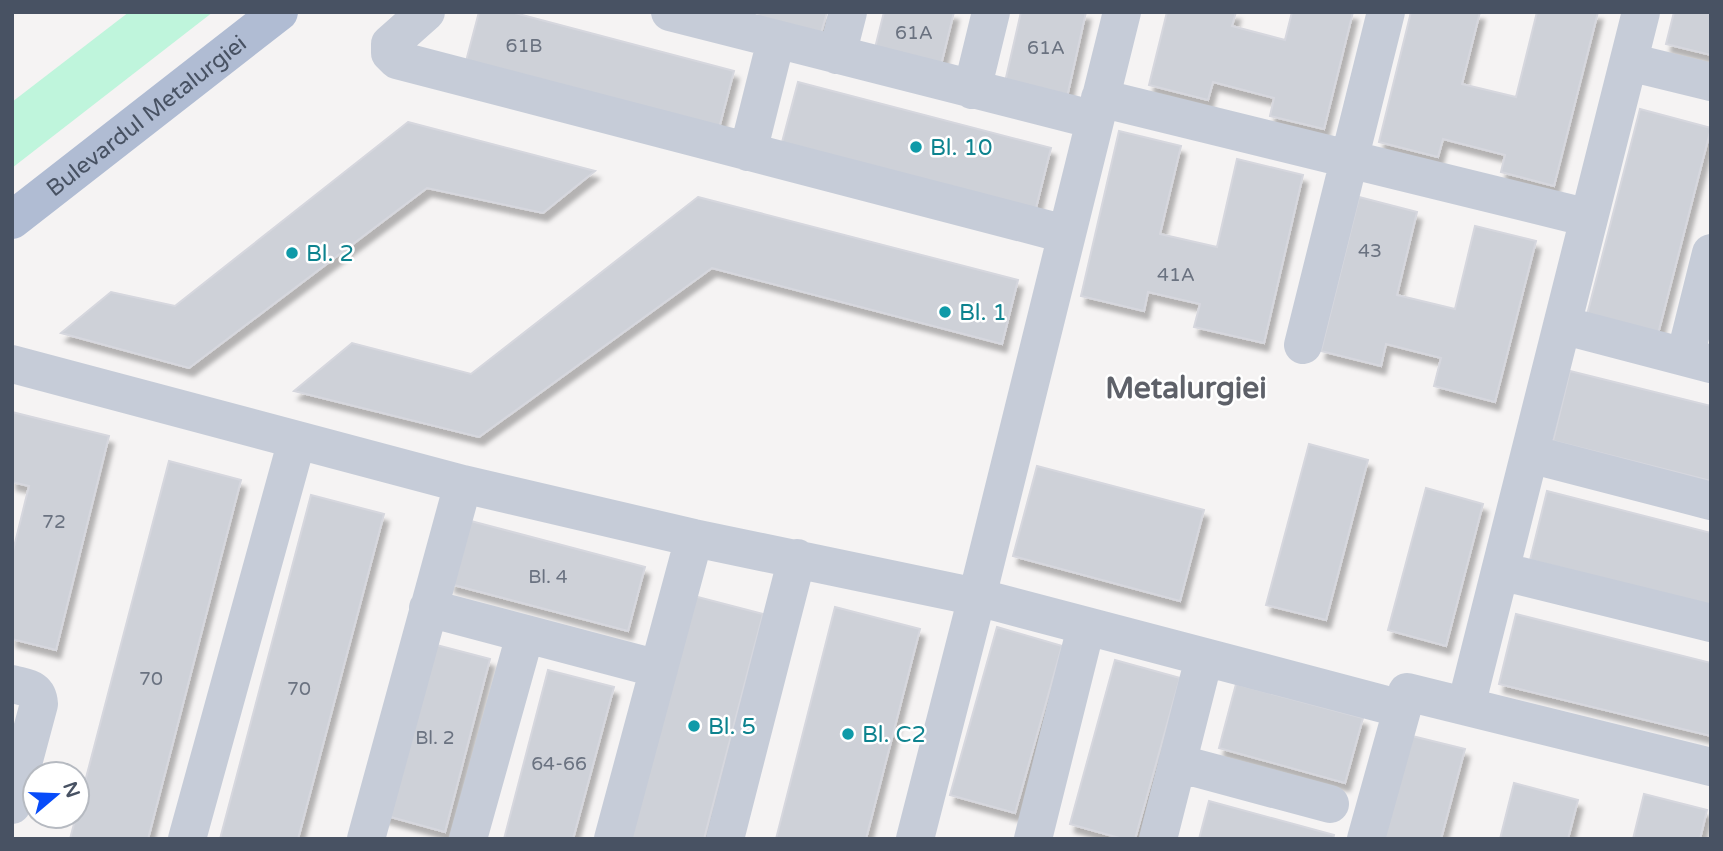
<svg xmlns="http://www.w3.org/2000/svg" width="1723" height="851" viewBox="0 0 1723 851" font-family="'Varela Round',sans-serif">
<defs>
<filter id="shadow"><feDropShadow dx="4.5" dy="8" stdDeviation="2" flood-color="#0004"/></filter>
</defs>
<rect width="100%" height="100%" fill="#f5f3f3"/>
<path fill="#bff5dc" d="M129 12H213L12 168V102Z"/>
<path fill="#ced1d8" stroke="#d6d7de" stroke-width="2" filter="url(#shadow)" d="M479 12H511L734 71 718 132 465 65Z
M759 12H827L820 37 757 21Z
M884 12H954L940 69 874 52Z
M1021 12H1086L1067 97 1005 82Z
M1167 12H1236L1232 26 1285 40 1292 12H1353L1324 129 1270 116 1274 98 1213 82 1208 100 1149 85Z
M1411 12H1480L1462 84 1516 97 1537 12H1598L1554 186 1501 172 1505 155 1443 139 1438 157 1379 142Z
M1674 12H1711V55L1666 44Z
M798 82 1051 148 1035 212 781 146Z
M1640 109 1711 128 1658 334 1587 315Z
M408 122 595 171 543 213 427 188 189 368 61 333 111 292 175 306Z
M1119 131 1181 146 1160 234 1217 247 1237 159 1303 175 1264 343 1194 327 1200 304 1148 292 1144 311 1081 296Z
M698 197 1018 280 1002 344 712 268 479 437 294 391 352 343 471 374Z
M1359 197 1417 212 1397 295 1455 309 1475 226 1536 241 1495 402 1434 386 1441 358 1386 344 1381 366 1321 351Z
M1570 371 1711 406V481L1553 441Z
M12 412 109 436 56 650 12 639V555L29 486 12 482Z
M1309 444 1368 460 1326 620 1266 605Z
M169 461 241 480 148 839H70Z
M1037 466 1204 510 1180 601 1013 556Z
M1426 488 1483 504 1446 646 1388 630Z
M1547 491 1711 533V606L1530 560Z
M311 495 384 514 298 839H220Z
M467 520 645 567 628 631 450 584Z
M690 595 763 614 704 839H626Z
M835 607 920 629 866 839H776Z
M1516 614 1711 663V736L1499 684Z
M997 627 1062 646 1015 813 950 795Z
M425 642 490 659 445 832 380 814Z
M1115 660 1180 678 1135 839H1123L1070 824Z
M548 670 614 687 573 839H504Z
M1236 684 1363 718 1345 783 1219 748Z
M1404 734 1465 749 1441 839H1376Z
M1514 783 1578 800 1568 839H1500Z
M1644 794 1707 810 1700 839H1633Z
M1209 801 1334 835 1333 839H1199Z"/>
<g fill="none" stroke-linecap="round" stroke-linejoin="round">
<path stroke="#c6ccd8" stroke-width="38" d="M426 12 390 44V53L397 60 1065 234
M670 12 1095 120
M837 55 848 12
M1629 62 1711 82
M972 90 991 12
M1100 98 1589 218
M748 152 776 40
M1562 325 1711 364
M1303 345 1386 12
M1685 357 1711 253
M12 364 463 484 694 538 977 597 1122 12
M1530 454 1711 501
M1500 571 1711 623
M428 608 659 669
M12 684C26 688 38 687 39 704L12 805
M1466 706 1641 12
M1177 763 1330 804
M187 839 297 440
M366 839 463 484
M468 839 525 635
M613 839 694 538
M725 839 797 558
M915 839 977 597 1402 709
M1033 839 1086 627
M1158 839 1204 658
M1366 839 1407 692 1711 767"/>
<path stroke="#b0bcd3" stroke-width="38" id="s1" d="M12 220 279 12"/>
</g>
<g fill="#0f9aa8" stroke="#fff" stroke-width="2.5">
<circle cx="916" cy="147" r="7"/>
<circle cx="292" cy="253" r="7"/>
<circle cx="945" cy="312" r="7"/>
<circle cx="694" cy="726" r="7"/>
<circle cx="848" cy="734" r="7"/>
</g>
<g text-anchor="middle" stroke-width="5" stroke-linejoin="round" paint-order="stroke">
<g font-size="19" fill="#6a7280">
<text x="914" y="39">61A</text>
<text x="524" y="52">61B</text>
<text x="1046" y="54">61A</text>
<text x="1370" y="257">43</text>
<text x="1176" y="281">41A</text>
<text x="54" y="528">72</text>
<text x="548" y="583">Bl. 4</text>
<text x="151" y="685">70</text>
<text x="299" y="695">70</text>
<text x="435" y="744">Bl. 2</text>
<text x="559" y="770">64-66</text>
</g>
<g font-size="23" fill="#485263" stroke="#fff">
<text dy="8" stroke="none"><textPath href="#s1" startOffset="170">Bulevardul Metalurgiei</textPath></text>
</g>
<g font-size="23" fill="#0d838f" stroke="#fff" text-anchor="start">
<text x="930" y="155">Bl. 10</text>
<text x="306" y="261">Bl. 2</text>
<text x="959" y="320">Bl. 1</text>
<text x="708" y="734">Bl. 5</text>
<text x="862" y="742">Bl. C2</text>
</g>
<g font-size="30" font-weight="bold" fill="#5e6169" stroke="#fff">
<text x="1186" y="398">Metalurgiei</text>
</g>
</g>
<rect width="1723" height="851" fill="none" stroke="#485263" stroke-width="28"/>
<g transform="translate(56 795) rotate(71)"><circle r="33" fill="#ffffff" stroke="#b6bac1" stroke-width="2"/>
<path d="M0-5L12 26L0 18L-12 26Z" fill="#084cf9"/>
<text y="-10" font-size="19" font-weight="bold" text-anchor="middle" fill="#485263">N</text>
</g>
</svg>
